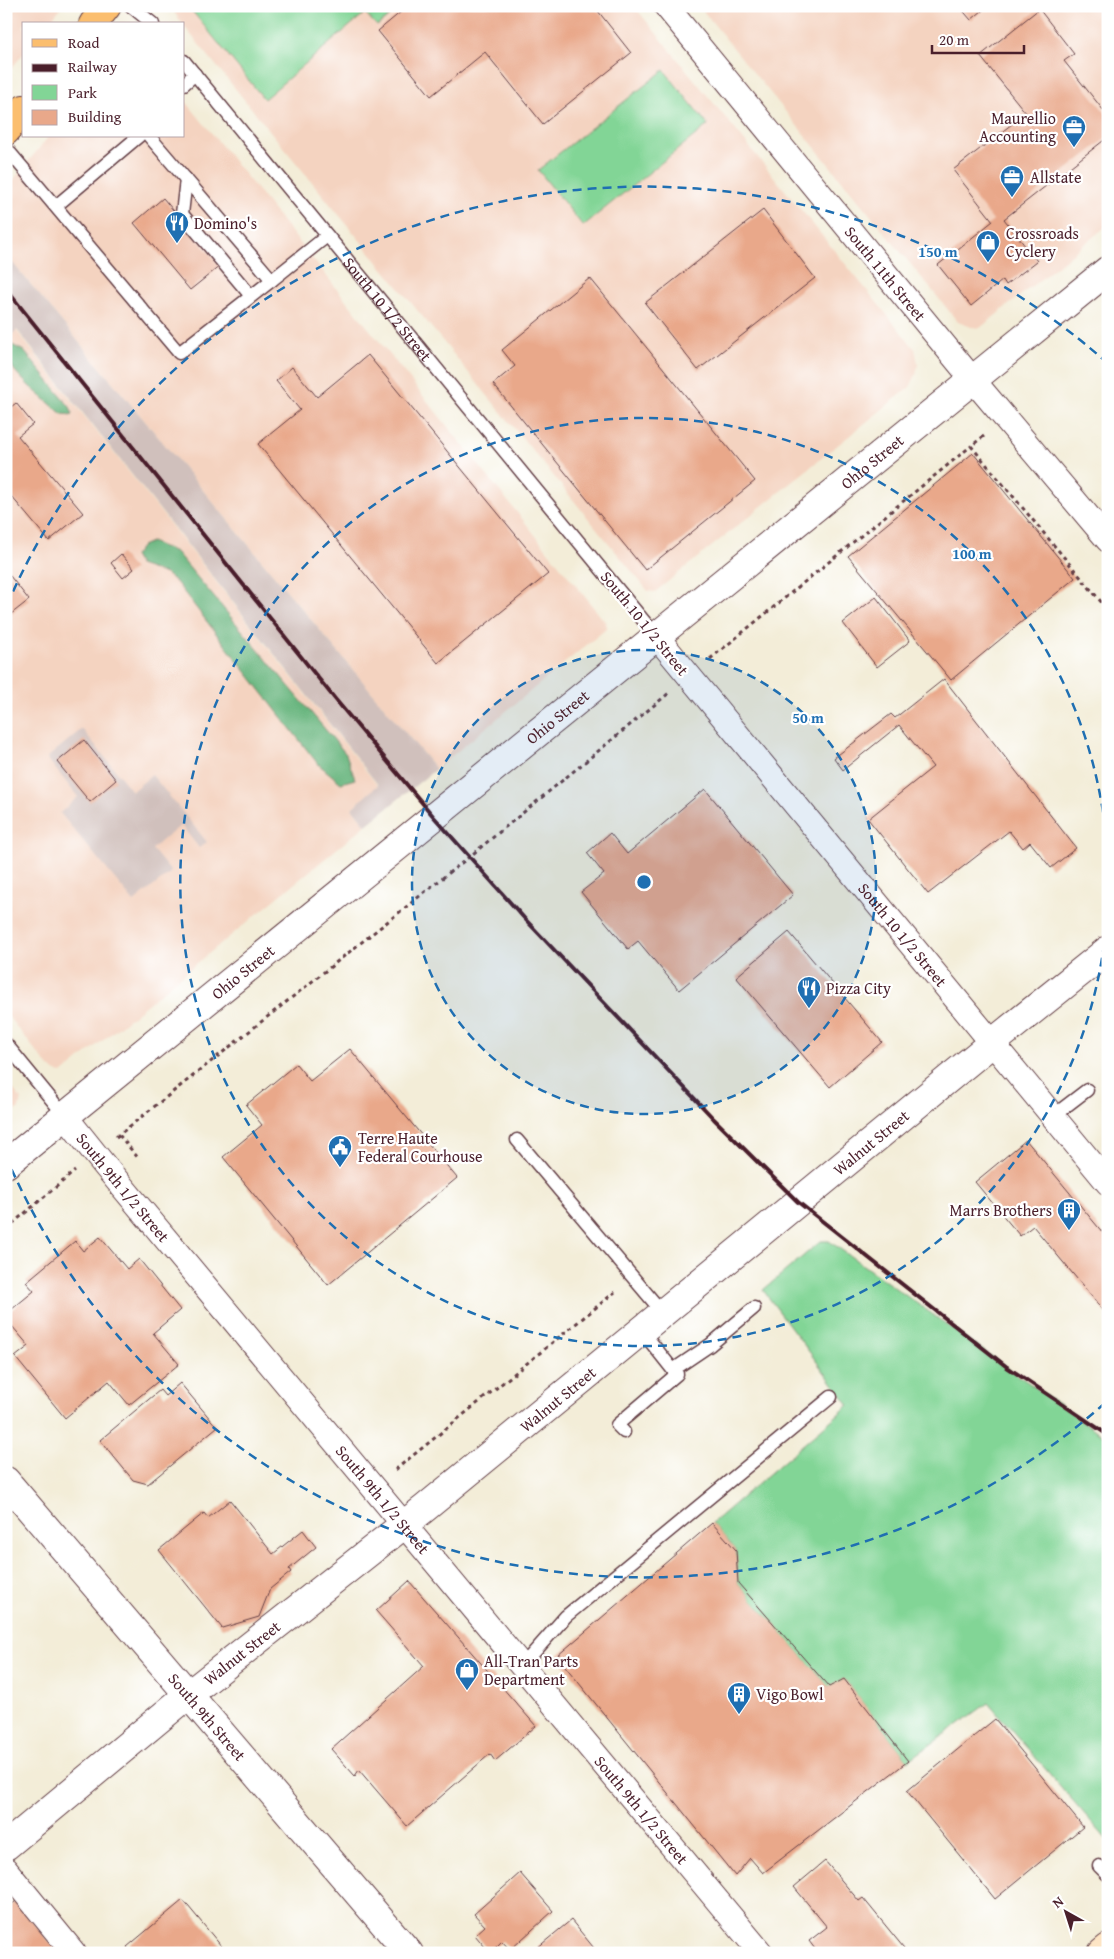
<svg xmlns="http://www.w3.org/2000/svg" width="1114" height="1959" viewBox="0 0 1114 1959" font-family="'Gentium Book Plus',serif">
<rect width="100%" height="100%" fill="#fff"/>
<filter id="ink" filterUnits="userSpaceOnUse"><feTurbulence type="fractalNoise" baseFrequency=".02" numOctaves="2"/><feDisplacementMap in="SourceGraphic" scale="10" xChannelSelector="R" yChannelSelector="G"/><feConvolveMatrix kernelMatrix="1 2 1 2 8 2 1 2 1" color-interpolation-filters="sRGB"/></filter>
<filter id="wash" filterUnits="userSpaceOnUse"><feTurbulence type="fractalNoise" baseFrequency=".0096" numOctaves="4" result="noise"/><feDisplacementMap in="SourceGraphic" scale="20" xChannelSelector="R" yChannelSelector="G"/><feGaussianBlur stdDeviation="1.12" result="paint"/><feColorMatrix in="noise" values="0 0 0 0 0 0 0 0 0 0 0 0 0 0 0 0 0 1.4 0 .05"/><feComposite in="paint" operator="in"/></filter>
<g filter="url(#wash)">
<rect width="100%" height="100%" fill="#f3edd8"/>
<path fill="#f4d3c0" d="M6 6H62L48 24H24V53L6 75Z
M174 6H634L915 349 918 364 916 375 910 387 655 592 648 591 187 30 174 12Z
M699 6H1108V225L980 328 971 327 958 322Z
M184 99 606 623V629L436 769 6 255V189L49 136H184Z
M16 330 378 786 352 808 366 825 63 1073 56 1072 49 1067 6 1014V340Z
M6 1080 21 1099 19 1108 6 1118Z"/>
<path fill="#d0c0bc" d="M6 255 436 769 366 825 352 808 378 785 17 330 6 340Z
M82 729 132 791 152 775 207 842 199 848 181 825 152 849 171 872 134 902 60 813 78 797 47 758Z"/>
<path fill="#82d596" stroke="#667a60" d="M188 6H402L377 26 365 13 264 99Z
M664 70 708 125 583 226 538 170Z
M821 1241H829L1108 1439V1841L988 1703 908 1761 844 1679 829 1687 738 1583 736 1550 712 1523 849 1405 763 1290Z"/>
<path fill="#69b67f" stroke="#5a6a55" d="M10 344 24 351 70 407 73 415 62 414 28 385 14 370 8 357Z
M151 542 176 552 346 754 355 779 341 783 318 764 176 582 166 574 139 565 134 556 142 546Z"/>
<g id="blocks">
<path fill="#e9a88a" d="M408 6H594L631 53 543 124 485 52 431 96 378 31Z
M959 6H988L971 20Z
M1039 9 1074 54 1064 61 1108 116V137L1004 219 1037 261 1006 285 1003 280 971 306 938 265 993 221 953 170 1026 113 980 56Z
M163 198 220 266 190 290 134 223Z
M763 210 815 278 698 370 645 303Z
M590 278 755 481 645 570 493 384 515 366 502 350Z
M368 355 548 574 438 663 258 444 300 410 276 381 292 367 317 397Z
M16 403 33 424 18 436 83 513 49 541 6 490V411Z
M973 453 1075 578 951 680 848 556Z
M121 554 134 569 123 578 111 563Z
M6 571 29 600 6 618Z
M876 597 910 641 877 667 843 623Z
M944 679 1076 848 1051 868 1030 842 1023 848 1009 831 928 894 868 819 933 767 899 725 843 770 834 758 891 714 895 718Z
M84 740 116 780 90 802 57 762Z
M705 789 793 895 679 990 638 941 628 949 581 892 604 874 587 853 610 833 627 854Z
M789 932 882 1042 830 1087 736 977Z
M350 1049 457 1178 328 1285 223 1157 262 1125 246 1105 296 1064 310 1081Z
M1026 1140 1108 1239V1316L1033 1226 1020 1236 975 1182Z
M100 1237 127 1269 139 1259 180 1310 153 1333 179 1364 129 1405 109 1381 65 1418 15 1357 29 1346 6 1319V1314L34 1291 26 1282 75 1241 83 1251Z
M180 1383 217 1427 148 1484 133 1480 100 1440 160 1390 165 1396Z
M230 1500 273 1554 303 1530 316 1547 289 1569 291 1572 270 1589 259 1617 222 1628 159 1550 204 1513 208 1518Z
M712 1523 736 1550 738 1583 829 1687 844 1679 908 1761 763 1873 750 1858 735 1876 557 1656Z
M409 1581 536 1726 495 1761 490 1754 407 1826 359 1770 355 1776 331 1749 424 1666 376 1611Z
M995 1719 1083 1827 995 1899 907 1791Z
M825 1861 859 1901 863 1898 908 1953H818L809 1941 827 1927 794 1887Z
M520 1873 553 1911 510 1950 502 1941 490 1953 475 1935 485 1926 474 1914Z
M183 1900 227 1953H131L127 1947Z
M16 1901 59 1953H6V1909Z
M571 1920 598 1953H531Z"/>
</g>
</g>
<g filter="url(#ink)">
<use href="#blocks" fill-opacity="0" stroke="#633e45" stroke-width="1"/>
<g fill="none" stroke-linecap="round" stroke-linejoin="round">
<g stroke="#633e45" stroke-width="15">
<g id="service">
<path d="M131 6 153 24"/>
<path id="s1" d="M184 61 657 637"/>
<path d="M184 84 195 74"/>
<path d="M6 148 179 353 272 280 149 136"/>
<path d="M186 179 182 214 251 296"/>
<path d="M56 206 139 136"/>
<path d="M272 280 327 236"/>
<path d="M6 1044 65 1116"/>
<path d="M1053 1116 1087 1090"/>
<path d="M517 1140 663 1313"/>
<path d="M642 1331 673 1370 710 1345 754 1308"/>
<path d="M624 1432 617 1425 677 1374"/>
<path d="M522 1666 566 1616 831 1397"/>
<path d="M1099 1866 1108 1875"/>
</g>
</g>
<g stroke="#633e45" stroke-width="26">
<g id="minor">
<path id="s2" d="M666 6 973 380 1108 540"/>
<path id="s3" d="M657 637 1108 1183"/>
<path id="s4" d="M65 1116 105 1166 761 1953"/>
<path d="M6 1870 74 1953"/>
</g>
</g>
<g stroke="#633e45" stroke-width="30">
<g id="tertiary">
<path id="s5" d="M6 1164 1108 270"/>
<path id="s6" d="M6 1481 409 1953"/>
<path id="s7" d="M6 1846 188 1695 425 1508 992 1043 1108 950"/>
</g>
</g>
<g stroke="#633e45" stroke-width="30">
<path id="secondary" d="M1102 1953 1108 1948"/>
</g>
<g stroke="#633e45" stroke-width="30">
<path id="primary" d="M93 24 107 6
M6 131 24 109"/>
</g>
<path stroke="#633e45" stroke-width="3" stroke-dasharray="4 4" stroke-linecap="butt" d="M984 436 971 446 1108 610
M710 659 971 446
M119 1135 139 1159
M116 1137 469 857 669 693
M6 1229 75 1171
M395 1470 615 1292"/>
<use href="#service" stroke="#fff" stroke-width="12"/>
<use href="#minor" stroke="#fff" stroke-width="24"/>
<use href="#tertiary" stroke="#fff" stroke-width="28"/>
<use href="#secondary" stroke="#fde5c5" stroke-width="28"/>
<use href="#primary" stroke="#fbbe6e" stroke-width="28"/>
<path stroke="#4a1f2b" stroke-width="4" d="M6 289 335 699 434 817 524 918 714 1119 798 1202 1007 1367 1108 1435"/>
</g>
</g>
<circle cx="644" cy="882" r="232" fill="#1f6fb2" fill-opacity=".12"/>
<g fill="none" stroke="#1f6fb2" stroke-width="2.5" stroke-dasharray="9 6">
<circle cx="644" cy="882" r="232"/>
<path d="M1108 898A464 464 0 1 1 1108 866"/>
<path d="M1105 1403A695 695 0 0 1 7 1159M7 605A695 695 0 0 1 1105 361"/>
</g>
<defs>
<g id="office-pin" transform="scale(1.25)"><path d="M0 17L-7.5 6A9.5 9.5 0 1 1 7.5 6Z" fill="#1f6fb2" stroke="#fff"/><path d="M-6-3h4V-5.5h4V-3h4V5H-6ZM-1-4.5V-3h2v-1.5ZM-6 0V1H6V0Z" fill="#fff"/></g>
<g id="restaurant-pin" transform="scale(1.25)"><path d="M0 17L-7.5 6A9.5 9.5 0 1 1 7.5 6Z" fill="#1f6fb2" stroke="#fff"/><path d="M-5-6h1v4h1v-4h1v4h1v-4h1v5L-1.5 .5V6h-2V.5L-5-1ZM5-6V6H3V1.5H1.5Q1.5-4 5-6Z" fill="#fff"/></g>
<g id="shop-pin" transform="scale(1.25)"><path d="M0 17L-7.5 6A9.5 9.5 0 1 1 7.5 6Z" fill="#1f6fb2" stroke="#fff"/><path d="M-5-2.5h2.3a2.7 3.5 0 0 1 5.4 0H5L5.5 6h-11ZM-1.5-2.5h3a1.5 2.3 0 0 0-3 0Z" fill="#fff"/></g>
<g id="civic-pin" transform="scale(1.25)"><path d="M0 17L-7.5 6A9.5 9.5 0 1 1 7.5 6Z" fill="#1f6fb2" stroke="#fff"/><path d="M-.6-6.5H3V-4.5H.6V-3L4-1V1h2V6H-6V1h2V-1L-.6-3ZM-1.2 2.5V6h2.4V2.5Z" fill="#fff"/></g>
<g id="building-pin" transform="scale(1.25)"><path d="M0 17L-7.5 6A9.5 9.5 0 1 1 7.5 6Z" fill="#1f6fb2" stroke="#fff"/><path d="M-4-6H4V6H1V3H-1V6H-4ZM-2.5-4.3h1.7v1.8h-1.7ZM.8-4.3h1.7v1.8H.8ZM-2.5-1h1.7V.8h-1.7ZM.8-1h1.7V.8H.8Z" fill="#fff"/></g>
</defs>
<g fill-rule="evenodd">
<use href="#office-pin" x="1074" y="127"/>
<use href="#office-pin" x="1012" y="177"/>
<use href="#restaurant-pin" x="177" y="223"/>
<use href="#shop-pin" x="988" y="242"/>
<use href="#restaurant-pin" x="809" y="988"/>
<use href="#civic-pin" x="340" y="1147"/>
<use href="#building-pin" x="1069" y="1210"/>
<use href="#shop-pin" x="467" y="1670"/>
<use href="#building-pin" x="739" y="1694"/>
</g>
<g text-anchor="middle" stroke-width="4.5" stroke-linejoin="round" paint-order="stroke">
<g font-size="16" fill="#4a1f2b" stroke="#fff" text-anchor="start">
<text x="1056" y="124" text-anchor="end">Maurellio<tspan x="1056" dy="18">Accounting</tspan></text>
<text x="1030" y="183">Allstate</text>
<text x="194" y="229">Domino's</text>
<text x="1006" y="239">Crossroads<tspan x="1006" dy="18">Cyclery</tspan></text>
<text x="826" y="994">Pizza City</text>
<text x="358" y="1144">Terre Haute<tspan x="358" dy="18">Federal Courhouse</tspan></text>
<text x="1052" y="1216" text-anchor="end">Marrs Brothers</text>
<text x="484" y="1667">All-Tran Parts<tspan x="484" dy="18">Department</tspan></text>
<text x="756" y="1700">Vigo Bowl</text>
</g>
<g font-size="16" fill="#4a1f2b" stroke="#fff">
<text dy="6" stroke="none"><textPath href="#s2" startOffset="346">South 11th Street</textPath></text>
<text dy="6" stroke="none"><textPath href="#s1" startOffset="321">South 10 1/2 Street</textPath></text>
<text dy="6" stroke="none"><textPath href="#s5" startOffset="1115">Ohio Street</textPath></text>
<text transform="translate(645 623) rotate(51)" y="6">South 10 1/2 Street</text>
<text dy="6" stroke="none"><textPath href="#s5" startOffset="710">Ohio Street</textPath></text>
<text dy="6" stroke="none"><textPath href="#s3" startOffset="386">South 10 1/2 Street</textPath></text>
<text dy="6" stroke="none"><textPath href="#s5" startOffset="305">Ohio Street</textPath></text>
<text dy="6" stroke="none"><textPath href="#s7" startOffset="1115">Walnut Street</textPath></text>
<text dy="6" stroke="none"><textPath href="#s4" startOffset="92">South 9th 1/2 Street</textPath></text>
<text dy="6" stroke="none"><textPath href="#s7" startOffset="710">Walnut Street</textPath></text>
<text dy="6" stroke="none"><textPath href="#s4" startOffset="498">South 9th 1/2 Street</textPath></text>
<text dy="6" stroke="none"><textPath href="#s7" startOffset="305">Walnut Street</textPath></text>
<text dy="6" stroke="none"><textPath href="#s6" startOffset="310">South 9th Street</textPath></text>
<text dy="6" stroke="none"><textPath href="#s4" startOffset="902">South 9th 1/2 Street</textPath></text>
</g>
</g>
<circle cx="644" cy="882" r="8" fill="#1f6fb2" stroke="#fff" stroke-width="2.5"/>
<g font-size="15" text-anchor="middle" font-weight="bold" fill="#1f6fb2" stroke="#fff" stroke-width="4.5" stroke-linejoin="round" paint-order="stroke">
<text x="938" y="257">150 m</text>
<text x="972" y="559">100 m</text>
<text x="808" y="723">50 m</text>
</g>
<rect width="1114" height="1959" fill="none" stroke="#fff" stroke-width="25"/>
<rect x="22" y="22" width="162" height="115" fill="#ffffff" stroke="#b7a5aa"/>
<rect x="32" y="39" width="25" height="8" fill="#fbbe6e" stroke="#b7a5aa"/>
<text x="68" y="48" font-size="15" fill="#4a1f2b">Road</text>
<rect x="32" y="64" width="25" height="8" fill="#4a1f2b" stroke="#b7a5aa"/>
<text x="68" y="72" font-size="15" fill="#4a1f2b">Railway</text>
<rect x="32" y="85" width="25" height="15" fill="#82d596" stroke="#b7a5aa"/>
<text x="68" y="98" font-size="15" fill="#4a1f2b">Park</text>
<rect x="32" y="110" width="25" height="15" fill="#e9a88a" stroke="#b7a5aa"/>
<text x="68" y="122" font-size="15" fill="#4a1f2b">Building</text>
<g transform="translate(1066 1912) rotate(321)" stroke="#ffffff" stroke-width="4" paint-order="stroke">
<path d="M0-4L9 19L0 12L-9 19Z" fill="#4a1f2b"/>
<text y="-8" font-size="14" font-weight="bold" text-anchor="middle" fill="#4a1f2b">N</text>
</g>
<path d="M932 45v8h92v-8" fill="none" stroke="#4a1f2b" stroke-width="2.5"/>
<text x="939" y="45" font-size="15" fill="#4a1f2b" stroke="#ffffff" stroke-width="4" paint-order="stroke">20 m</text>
</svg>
